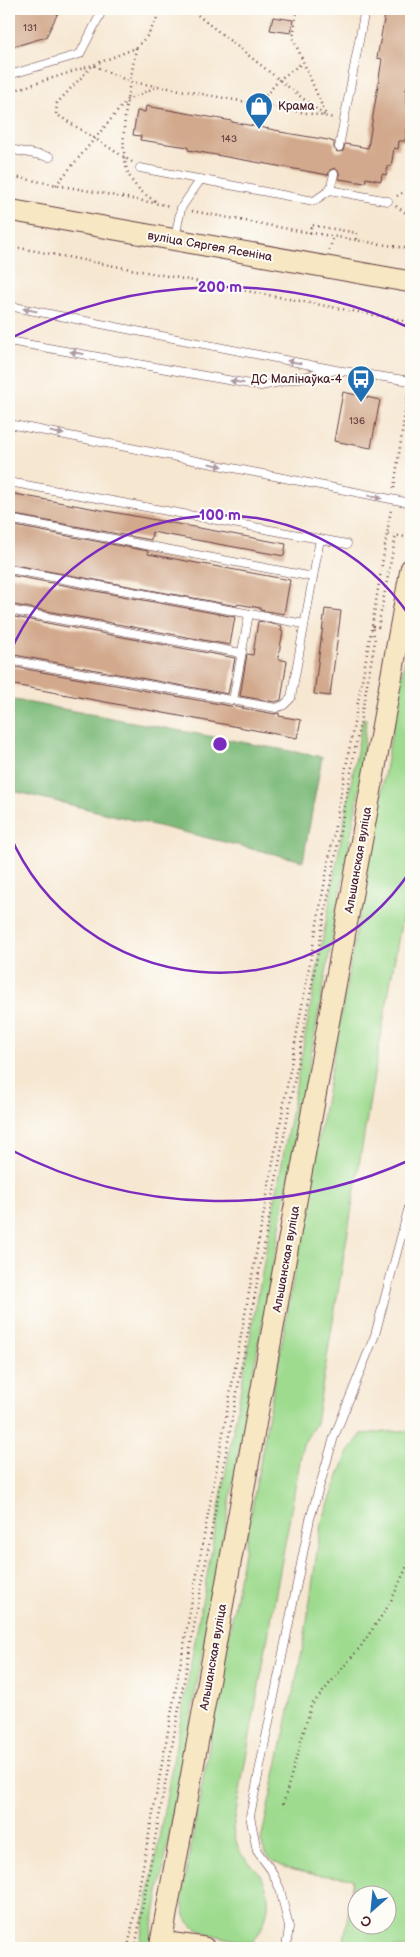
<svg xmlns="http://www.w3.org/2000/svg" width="420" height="1957" viewBox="0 0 420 1957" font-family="'Balsamiq Sans',sans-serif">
<rect width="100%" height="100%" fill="#fdfcf7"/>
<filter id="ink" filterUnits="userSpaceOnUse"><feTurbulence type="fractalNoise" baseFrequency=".02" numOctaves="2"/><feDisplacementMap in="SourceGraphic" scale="10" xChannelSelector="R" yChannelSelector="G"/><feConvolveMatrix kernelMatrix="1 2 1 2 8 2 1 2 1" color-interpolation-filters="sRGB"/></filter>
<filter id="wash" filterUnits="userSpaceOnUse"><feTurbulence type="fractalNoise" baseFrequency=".0096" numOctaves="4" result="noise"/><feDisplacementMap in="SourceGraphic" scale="20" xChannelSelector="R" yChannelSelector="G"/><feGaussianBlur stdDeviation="1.12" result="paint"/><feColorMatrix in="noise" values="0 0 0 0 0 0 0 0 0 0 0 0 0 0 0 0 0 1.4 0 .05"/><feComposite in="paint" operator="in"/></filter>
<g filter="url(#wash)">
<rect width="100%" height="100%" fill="#f6e7d1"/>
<path fill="#9edb8f" stroke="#747d5d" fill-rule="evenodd" d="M411 647V868L376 1063 316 1423 303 1444 233 1829C235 1836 237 1845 240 1852 244 1859 253 1865 258 1872 275 1896 269 1921 252 1943 238 1940 202 1935 191 1925 183 1918 183 1905 182 1895L406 654Z
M363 718 366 719 361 780 149 1948H139Z
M411 1430V1948H343L353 1879C329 1875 283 1875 267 1855 264 1851 262 1845 261 1840L304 1642 321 1524 348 1452 362 1434ZM358 1894H388V1924H358Z"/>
<path fill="#7ebb7a" stroke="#646d52" d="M9 699 322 757 303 861 9 790Z"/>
<g id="blocks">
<path fill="#d2a98c" d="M22 9H60L46 37 9 48V13Z
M386 9H411V66L405 95 407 96 406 104 411 105 405 141H399L398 149 394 148 391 167 388 166 386 175 382 174 381 181 366 178 365 183 339 179V172L335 168 330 170 328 175 188 150V147L140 140 141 136 133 135 137 111 145 112 146 106 232 121V122L280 131V132L328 140 334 142V148L337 152 343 151 345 144 368 148 382 59 377 58Z
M273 17 293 20 291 33 270 30Z
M343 392 380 400 371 448 334 441Z
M9 493 286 544 284 556 152 532 151 540 9 514Z
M9 525 148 551V554L290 580 284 614 260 610V608L238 604 237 606 9 564Z
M9 575 235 617 230 645 9 604Z
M325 609 341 611 330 696 314 694Z
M9 616 235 658 228 694 9 654Z
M258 621 282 626 281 631H283L278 659 287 661 281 700 275 702 240 696 247 654 253 655Z
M9 666 275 714 279 713V716L301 720 297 738 9 684Z"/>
</g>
</g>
<g filter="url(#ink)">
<use href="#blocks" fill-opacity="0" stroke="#643d44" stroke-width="1"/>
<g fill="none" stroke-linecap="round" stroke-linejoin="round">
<g stroke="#643d44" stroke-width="9">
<path id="lane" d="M9 75 80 54 103 9
M339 147 365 9
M9 149 50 157
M140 168 314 201 330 190 334 174
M330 190 388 201
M175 238 181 208 201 179
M9 306 336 370 411 381
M9 341 261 386 332 371
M9 424 411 503
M9 482 347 544
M9 519 313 577
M9 569 304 624
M9 610 241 653
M9 660 276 708 284 705 291 698 320 539
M233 700 249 614
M286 1948 289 1927 280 1889 271 1870 257 1851 250 1816 310 1519 334 1437 375 1335 411 1199"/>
</g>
<g stroke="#643d44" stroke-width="23">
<path id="secondary" d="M9 210 411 282
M161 1942 204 1948
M160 1948 411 569"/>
</g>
<path stroke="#643d44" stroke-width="2.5" stroke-dasharray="1 4" stroke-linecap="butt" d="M190 9 325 116
M297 9 293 38 326 115
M136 48C131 80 114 151 131 179 137 189 146 196 157 202
M9 92 93 65 136 48 148 35 162 9
M259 103 280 79 302 63
M132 162 56 114 57 103 93 65 130 82 156 86
M9 176 170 206
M56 185 127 100 158 86 334 118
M397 196 411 188
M396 206 411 217
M192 211 294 230 411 249
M310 233 311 225 357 233 356 240
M9 246 411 322
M330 250 333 236
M410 370 411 362
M394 488 408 392
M388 534 411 538
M283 1804 311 1706 361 1646 389 1605 411 1558
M128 1948 372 626 391 509
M135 1948 375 641 372 626 378 627 396 535"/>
<use href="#lane" stroke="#fff" stroke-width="8"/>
<use href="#secondary" stroke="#f7e8c3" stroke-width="21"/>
</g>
<defs><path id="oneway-solid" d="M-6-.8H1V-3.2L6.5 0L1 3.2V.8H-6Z" transform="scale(1.25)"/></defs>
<g fill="#ae9aa0">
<use href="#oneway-solid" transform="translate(30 310) rotate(-169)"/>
<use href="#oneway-solid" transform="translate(77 353) rotate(-170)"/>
<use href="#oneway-solid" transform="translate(294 362) rotate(-169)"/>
<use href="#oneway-solid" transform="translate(237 382) rotate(-170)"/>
<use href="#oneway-solid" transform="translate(57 433) rotate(11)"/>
<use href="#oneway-solid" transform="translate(216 465) rotate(11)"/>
<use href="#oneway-solid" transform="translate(375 497) rotate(11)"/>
</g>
</g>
<g fill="none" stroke="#7b2cbf" stroke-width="2.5">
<path d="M411 870A229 229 0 0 1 9 833M9 655A229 229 0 0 1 411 618"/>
<path d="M410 1160A457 457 0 0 1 9 1149M9 339A457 457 0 0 1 410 328"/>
</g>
<defs>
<g id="shop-pin" transform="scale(1.4375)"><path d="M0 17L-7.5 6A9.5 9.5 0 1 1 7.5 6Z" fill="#1f6fb2" stroke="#fdfcf7"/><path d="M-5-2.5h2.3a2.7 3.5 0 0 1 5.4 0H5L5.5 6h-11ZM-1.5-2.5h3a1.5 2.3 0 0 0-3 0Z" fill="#fff"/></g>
<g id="bus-pin" transform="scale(1.4375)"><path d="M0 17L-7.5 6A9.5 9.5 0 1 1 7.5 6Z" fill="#1f6fb2" stroke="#fdfcf7"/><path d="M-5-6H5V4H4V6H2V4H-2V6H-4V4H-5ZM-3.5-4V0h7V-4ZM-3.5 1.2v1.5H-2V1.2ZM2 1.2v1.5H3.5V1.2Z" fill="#fff"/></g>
</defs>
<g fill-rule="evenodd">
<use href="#shop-pin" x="259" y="106"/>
<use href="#bus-pin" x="361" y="379"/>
</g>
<g text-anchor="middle" stroke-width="4" stroke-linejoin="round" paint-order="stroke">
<g font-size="10" fill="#6c4243">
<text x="30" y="31">131</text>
<text x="229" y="142">143</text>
<text x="357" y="424">136</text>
</g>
<g font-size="12" fill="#4a1f2b" stroke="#fdfcf7" text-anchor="start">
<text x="278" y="110">Крама</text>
<text x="342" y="383" text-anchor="end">ДС Малінаўка-4</text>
</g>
<g font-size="12" fill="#4a1f2b" stroke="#fdfcf7">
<text transform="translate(210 246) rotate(10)" y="4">вуліца Сяргея Ясеніна</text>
<text transform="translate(358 860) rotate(-80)" y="4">Альшанская вуліца</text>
<text transform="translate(286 1259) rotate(-80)" y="4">Альшанская вуліца</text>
<text transform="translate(213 1657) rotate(-80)" y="4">Альшанская вуліца</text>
</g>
</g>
<circle cx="220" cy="744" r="8" fill="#7b2cbf" stroke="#fdfcf7" stroke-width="2.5"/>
<g font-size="15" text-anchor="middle" font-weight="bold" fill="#7b2cbf" stroke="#fdfcf7" stroke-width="4" stroke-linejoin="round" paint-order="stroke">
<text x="220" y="292">200 m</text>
<text x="220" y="520">100 m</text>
</g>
<rect width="420" height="1957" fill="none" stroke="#fdfcf7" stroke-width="30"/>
<g transform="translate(372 1910) rotate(207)"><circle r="24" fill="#fdfcf7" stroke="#b5a4a5"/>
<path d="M0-4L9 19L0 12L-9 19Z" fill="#1f6fb2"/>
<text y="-8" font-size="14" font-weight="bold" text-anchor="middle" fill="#4a1f2b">С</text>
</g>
</svg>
